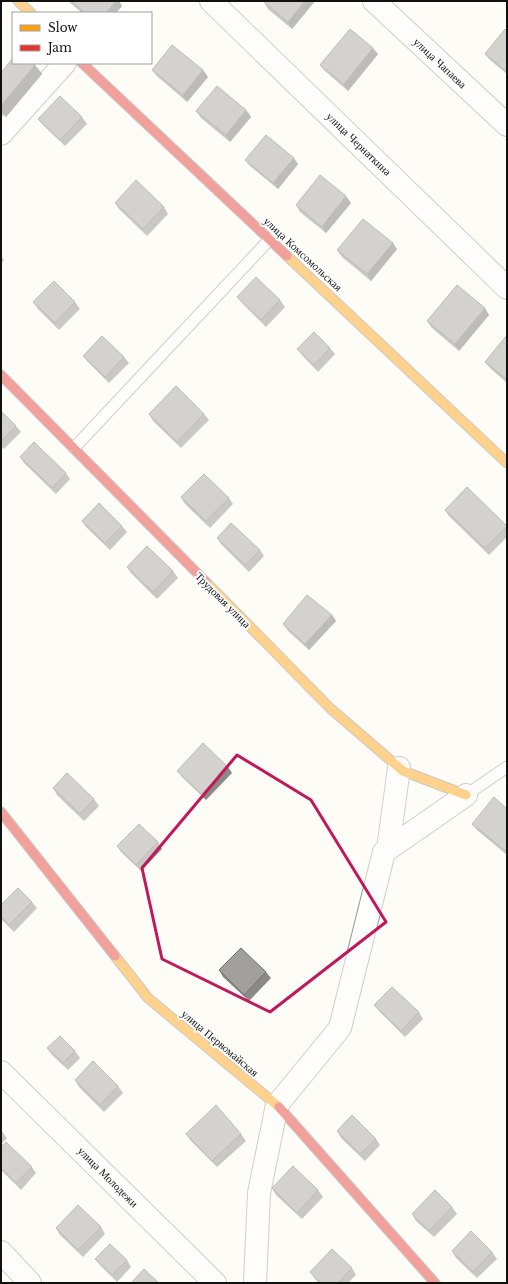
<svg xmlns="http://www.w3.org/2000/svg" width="508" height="1284" viewBox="0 0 508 1284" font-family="'Libre Baskerville',serif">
<rect width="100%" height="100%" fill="#fdfcf7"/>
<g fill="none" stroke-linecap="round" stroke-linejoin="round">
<g stroke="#979795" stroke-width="13">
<path id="lane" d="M74 448 270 239
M466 795 507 767"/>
</g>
<g stroke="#979795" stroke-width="24">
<path id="street" d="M211 1 507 288
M374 1 507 125
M1 134 65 63
M388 849 399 768
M1 1072 215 1283
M1 1252 30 1283
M255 1283 259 1193 277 1105 340 1028 384 852 466 795"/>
</g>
<g stroke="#8e8d8b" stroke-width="11">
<path id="slow" d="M18 1 31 13
M287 256 507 463
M206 582 331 709 403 771 466 795
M115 956 148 998 279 1107"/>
</g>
<g stroke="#8e8d8b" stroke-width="11">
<path id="jam" d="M82 63 287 256
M1 375 206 582
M1 812 115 956
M279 1107 435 1283"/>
</g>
<use href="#lane" stroke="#fffffe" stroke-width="11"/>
<use href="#street" stroke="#fffffe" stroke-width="22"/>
<use href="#slow" stroke="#ff9f0a" stroke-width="9"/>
<use href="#jam" stroke="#e5322d" stroke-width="9"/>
</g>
<path fill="#8a8986" d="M68 1H119L122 6 116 13H82Z
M265 1H315L292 29 268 9 264 2Z
M507 31V74L490 60 485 54Z
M378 54 348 91 325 71 320 65Z
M35 65 42 74 6 117 1 113V73Z
M152 70 208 77 187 102 157 76Z
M246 110 251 117 230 142 201 118 196 111Z
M82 117 87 124 65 146 43 125 38 119Z
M245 160 298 164 278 189 250 166Z
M115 203 164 207 168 214 147 236 119 209Z
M351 203 326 233 300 212 296 205Z
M397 249 371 281 342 257 337 250Z
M1 256 4 260 1 263Z
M237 297 280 300 285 307 266 327 242 303Z
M33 302H75L80 309 59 330 38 309Z
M489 315 459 351 432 328 427 321Z
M507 335V383L490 368 485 362Z
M330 348 335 354 318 372 302 355 297 349Z
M83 356 124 357 129 363 109 383 88 362Z
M1 411 16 426 21 432 4 449 1 446Z
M149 414H204L209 420 181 448 153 421Z
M20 457 66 473 70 479 56 494 24 463Z
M181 497 229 498 233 504 210 528 185 504Z
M445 510 507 526V537L489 555 449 516Z
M82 521 122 526 127 532 110 550 86 527Z
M217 538 260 550 264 556 249 572 221 544Z
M127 567 173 571 178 578 157 599 131 573Z
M332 615 336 621 309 650 288 631 283 624Z
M228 767 232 773 206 800 182 777 177 771Z
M53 788 94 799 99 806 84 821 57 795Z
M507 809V855L477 830 472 824Z
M158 842 162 849 141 871 121 852 117 846Z
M32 902 37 908 14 932 1 919V905Z
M219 970 266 972 271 978 249 1001 223 977Z
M374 1005 419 1012 423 1019 405 1037 379 1011Z
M47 1048 75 1051 80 1058 68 1070 52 1055Z
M75 1080 118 1086 123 1093 104 1112 79 1087Z
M1 1130 7 1138 1 1144Z
M337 1131 376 1139 380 1145 365 1161 341 1138Z
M186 1134H241L246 1141 217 1167 191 1141Z
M1 1147 32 1167 36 1173 21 1190 1 1170Z
M272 1188 318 1190 323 1197 302 1219 276 1195Z
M452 1207 457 1214 434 1237 416 1221 412 1214Z
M101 1227 105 1234 83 1257 60 1235 56 1228Z
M452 1251 492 1252 497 1259 477 1278 456 1258Z
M95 1259 127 1260 131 1267 117 1282 100 1265Z
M352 1268 356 1275 348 1283H319L315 1279 310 1272Z"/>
<path fill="#716f6d" d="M116 1H119L122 6 116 13H106Z
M305 1H315L292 29 288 22Z
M373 48 378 54 348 91 344 84Z
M35 65 42 74 6 117 1 111V106Z
M203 70 208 77 187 102 183 95Z
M246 110 251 117 230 142 226 135Z
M294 158 298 164 278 189 273 183Z
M346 196 351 203 326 233 322 227Z
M393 243 397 249 371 281 367 274Z
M485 308 489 315 459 351 455 344Z
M332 615 336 621 309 650 305 644Z"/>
<path fill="#a19f9c" stroke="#716f6d" d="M71 1H116L106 13H85Z
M265 1H305L288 22 264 2Z
M350 29 373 48 344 84 320 65Z
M505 29 507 31V72L485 54Z
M172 45 203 70 183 95 152 70Z
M13 58V63H33L35 65 1 106V73Z
M217 86 246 110 226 135 196 111Z
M60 96 82 117 60 140 38 119Z
M266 135 294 158 273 183 245 160Z
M320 175 346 196 322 227 296 205Z
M136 180 164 207 143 229 115 203Z
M363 219 393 243 367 274 337 250Z
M256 277 280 300 261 320 237 297Z
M54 281 75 302 55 323 33 302Z
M457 285 485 308 455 344 427 321Z
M314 332 330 348 314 365 297 349Z
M507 335V380L485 362Z
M102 336 124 357 105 377 83 356Z
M176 386 204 414 177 442 149 414Z
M1 411 16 426 1 441Z
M34 442 66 473 52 488 20 457Z
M204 474 229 498 206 521 181 497Z
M467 487 507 526 485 548 445 510Z
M99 503 122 526 105 543 82 521Z
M231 523 260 550 245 565 217 538Z
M147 546 173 571 153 592 127 567Z
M307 595 332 615 305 644 283 624Z
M203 743 228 767 201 794 177 771Z
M67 773 94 799 80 814 53 788Z
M494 797 507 809V852L472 824Z
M139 824 158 842 136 865 117 846Z
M18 888 32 902 9 925 1 917V905Z
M241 948 266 972 244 995 219 970Z
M392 987 419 1012 401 1031 374 1005Z
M60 1036 75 1051 63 1063 47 1048Z
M93 1061 118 1086 100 1105 75 1080Z
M216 1105 241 1134 212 1161 186 1134Z
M352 1115 376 1139 360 1154 337 1131Z
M6 1142 32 1167 16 1183 1 1168V1147Z
M293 1166 318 1190 297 1213 272 1188Z
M435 1190 452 1207 429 1231 412 1214Z
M78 1205 101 1227 78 1250 56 1228Z
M471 1231 492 1252 473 1272 452 1251Z
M110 1244 127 1260 112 1275 95 1259Z
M332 1249 352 1268 338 1283H321L310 1272Z
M144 1269 159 1283H131Z"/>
<path d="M0 0H508V1284H0ZM237 755 311 800 386 922 270 1012 162 959 142 868Z" fill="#fdfcf7" fill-opacity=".55" fill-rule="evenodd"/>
<path fill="none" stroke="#c2185b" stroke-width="3" stroke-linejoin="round" d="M237 755 311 800 386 922 270 1012 162 959 142 868Z"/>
<g text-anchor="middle" stroke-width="4" stroke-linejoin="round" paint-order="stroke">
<g font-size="11" fill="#111" stroke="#fff">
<text transform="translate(440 63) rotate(43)" y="4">улица Чапаева</text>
<text transform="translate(359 144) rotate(44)" y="4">улица Чернаткина</text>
<text transform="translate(303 254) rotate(43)" y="4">улица Комсомольская</text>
<text transform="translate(223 600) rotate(45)" y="4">Трудовая улица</text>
<text transform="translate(220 1043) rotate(40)" y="4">улица Первомайская</text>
<text transform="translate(108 1177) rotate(45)" y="4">улица Молодежи</text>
</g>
</g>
<rect width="508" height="1284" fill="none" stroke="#111111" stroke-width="4"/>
<rect x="12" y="12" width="140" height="52" fill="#ffffff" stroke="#a0a0a0"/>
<rect x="20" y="25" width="20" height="6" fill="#ff9f0a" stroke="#a0a0a0"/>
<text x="48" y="32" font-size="12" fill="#111111">Slow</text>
<rect x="20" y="45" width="20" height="6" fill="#e5322d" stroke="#a0a0a0"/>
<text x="48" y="52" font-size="12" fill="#111111">Jam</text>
</svg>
